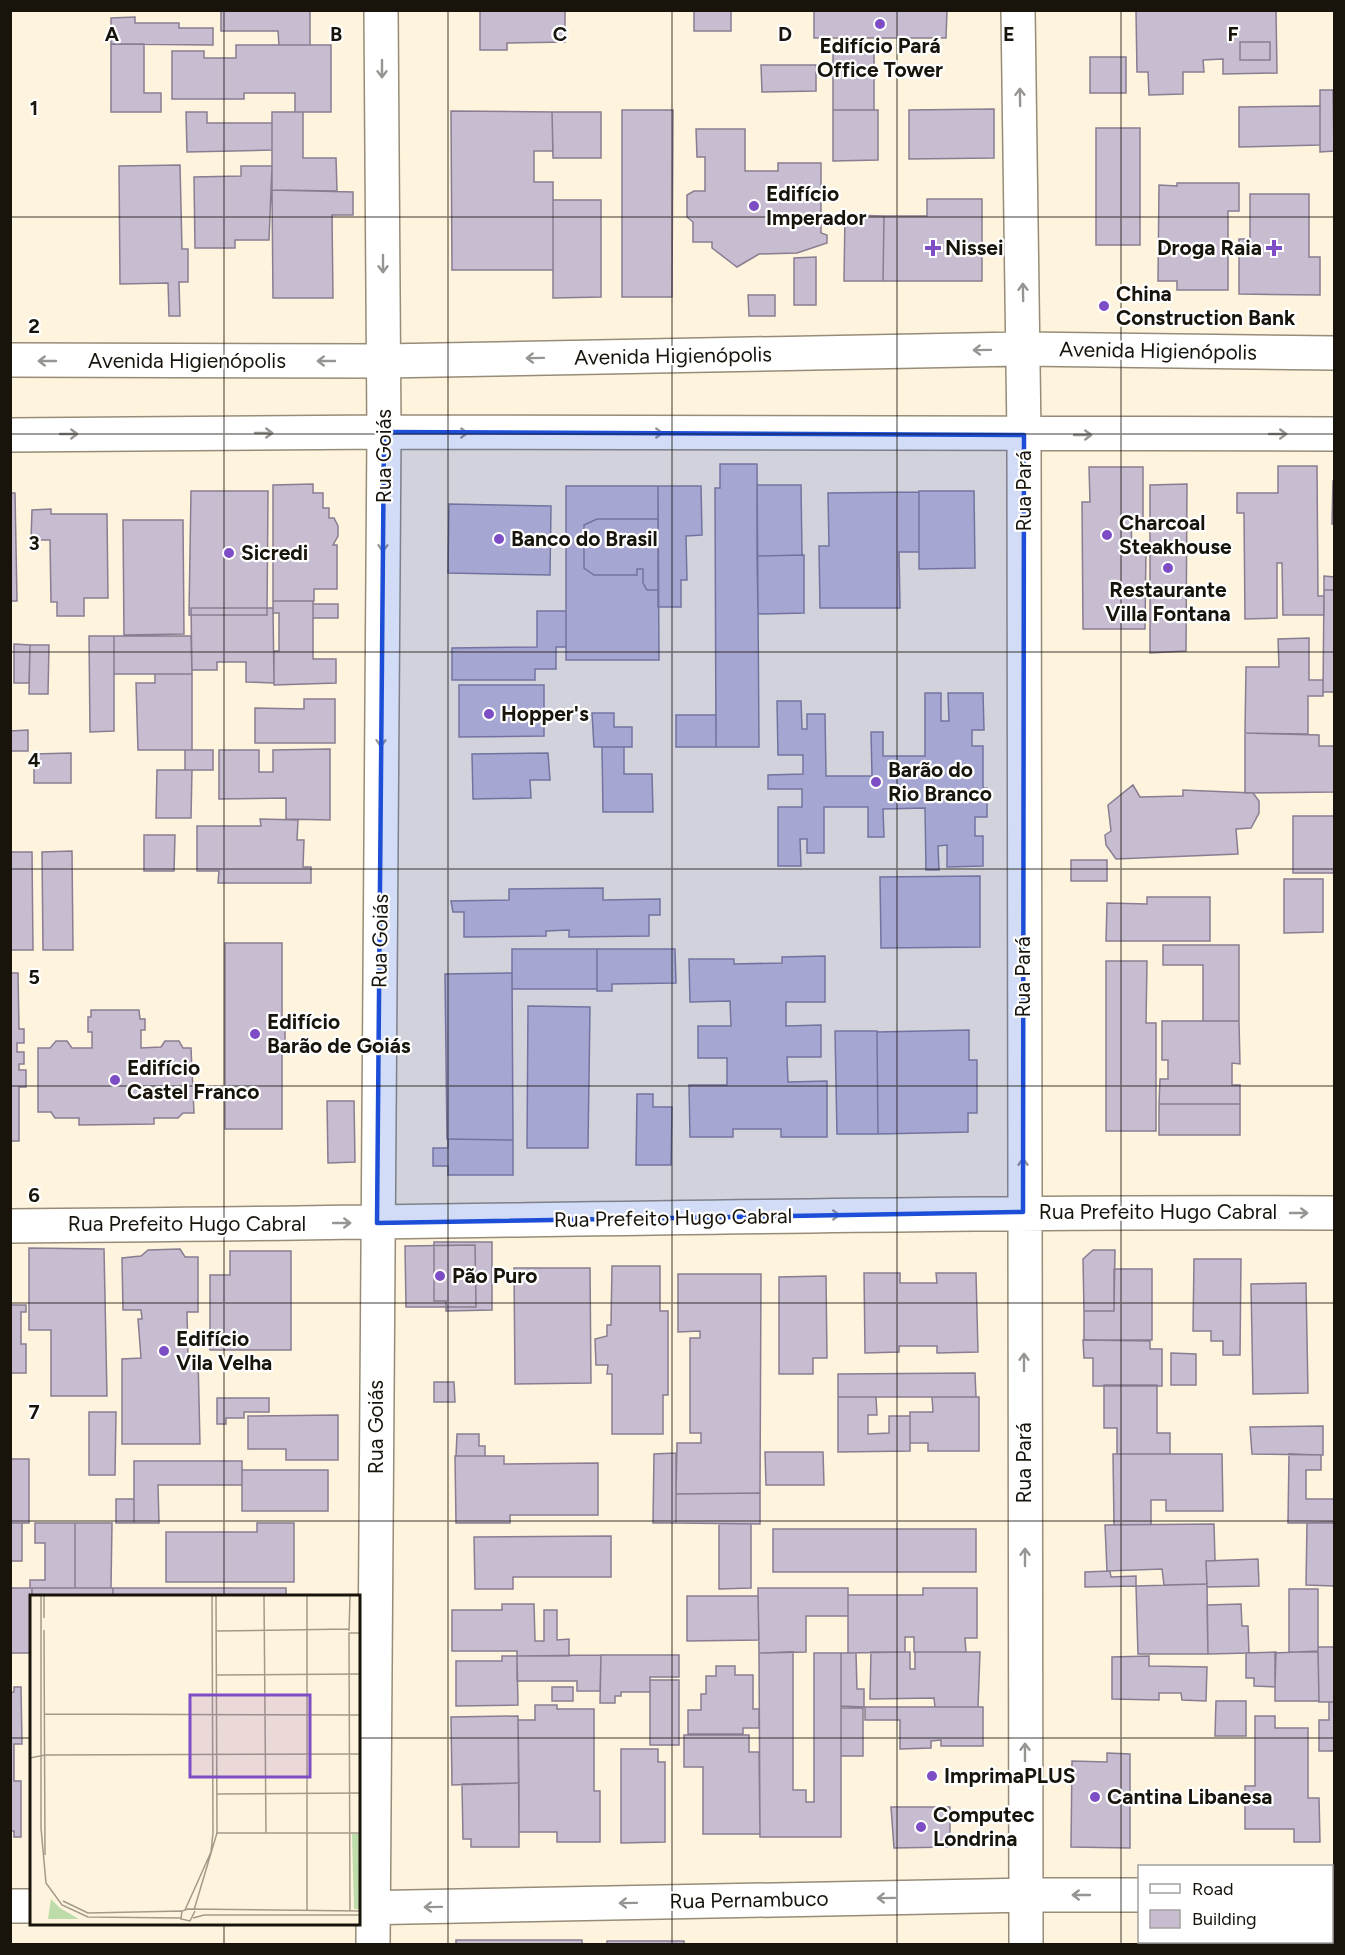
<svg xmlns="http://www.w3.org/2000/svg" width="1345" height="1955" viewBox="0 0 1345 1955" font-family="Figtree,sans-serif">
<rect width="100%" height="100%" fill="#fef3dc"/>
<path fill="#c8bcd1" stroke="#887d91" stroke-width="1.5" d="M221 10H310V45H279L278 31H221Z
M480 10H565V42L507 43V50H480Z
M694 10H731V31H694Z
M814 10H947L946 38H814Z
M1276 10 1277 73 1223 74V59L1203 60 1204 72H1183V94L1149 95 1148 72H1137L1136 11Z
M135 17V23H179V28H213V45L111 44V18Z
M1240 42H1270V60H1240Z
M111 44H144V93H161V112H111Z
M833 44H874V110H833Z
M236 45H331V112H295V93H244V99H172V51H204V58H236Z
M1090 57H1126V93H1090Z
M761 65H816V91L762 92Z
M1320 90H1333L1334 151 1320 152Z
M1320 106V145L1239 147V107Z
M994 109V158L909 159V110Z
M622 110H673L672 297H622Z
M833 110H878V160L833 161Z
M451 111 552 112 553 151H534V182H553V270H452Z
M186 112H207V123H272V150L187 152Z
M272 112H303V158H336L337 191 272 190Z
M552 112H601V158H553Z
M1096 128H1140V245H1096Z
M696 129H745V171H778V163H821V233L827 235V243L797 253 759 254 737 267 712 248V242H693V222L687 217V195L694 191H705V157H697Z
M180 165 182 249H188V282H179L180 316H169L168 283 120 284 119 166Z
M241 166H272L269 240H235V248H195L194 177 241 176Z
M1177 183H1239V211H1228V290H1177V281H1158L1159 185 1177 186Z
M272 190 353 192V215H332L333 298H273Z
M1250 194H1309V257H1320V295L1239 294V239H1250Z
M927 199H982V281H883L884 216H927Z
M553 200H601V297L553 298Z
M845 215 884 216 883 281H844Z
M816 257V305H794V258Z
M748 295H775V316H749Z
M720 464H757L759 747H716L715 488H720Z
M1278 466H1317L1318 596H1324V615H1283L1282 563H1277V618L1245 619 1244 513H1237V493H1278Z
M1089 467H1143V521H1131L1132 548H1146L1145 629H1083L1082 502H1090Z
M1333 481H1334V524H1332Z
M313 484V493H323V508H329V518H334L338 526V536L333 545H337V589H314V601H273V485Z
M1187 484 1186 651 1150 653V485Z
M757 485H801L802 555 757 556Z
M566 486H658L659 660H566Z
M658 486H701L702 535 686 536 687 580H681V607H658Z
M191 491H268L267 615H189Z
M919 491H974L975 568 919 569Z
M919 492V552H899L900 608H820L819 546H829L828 493Z
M10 493H15L17 601H10Z
M449 504 551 506 550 575 448 573Z
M51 509V514H107L108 598H84V616H57V602H51L50 540H31L32 510Z
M597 519H658V590H647L643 583V569H637V575H594L584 568V525Z
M123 520H183L184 634 124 635Z
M804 555V613L758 614 757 556Z
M1324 576 1334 577V590H1324Z
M1324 590H1334V692H1323Z
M273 601H313V659H336V683L274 685V651H279V613H273Z
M313 604H338V618H313Z
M191 608H273L274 683 246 682V662H217V670H192Z
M537 611H566V647H556V669H535V680H452V648L537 647Z
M89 636H114V731L90 732Z
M114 636H191L192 674H114Z
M1309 638V680H1323V696H1308V734L1245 733 1246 667H1279L1278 639Z
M14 644 30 645 29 683H14Z
M30 645H49L48 694H29Z
M155 674H192V750H138L136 683H155Z
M459 685H544V736L459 737Z
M925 693H941V721H949L948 693H983L984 730H972V746H983V788H987V817H975V836H983V866L947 867V845L938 846 939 870H926L925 808 883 809 884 837H868V807H824V853H807V839H800L801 866H778V807H802V789H768V775L803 774V755H778L777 701H801L802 729H807V714H825L826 776H872L871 732H883V756H925Z
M304 699H335V743H255V708L304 709Z
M592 713H614V727H632V747H594Z
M676 715H716V747H676Z
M28 730V751H10V731Z
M1245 733 1319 735V746H1334V792L1245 793Z
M602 747H624V774H652L653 812H603Z
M330 749V820L286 819V798L219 799V750H259V772H273V750Z
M185 750H213V770H185Z
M71 753V783H34V754Z
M548 753 550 780H530L531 798 473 799 472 754Z
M157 770H192L191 818H156Z
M1133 785 1140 797 1183 796V790L1253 793 1259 801V813L1251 828 1236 829 1238 854 1116 859 1106 845 1105 835 1111 831 1108 805Z
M1293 816H1334V873H1293Z
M260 819 298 820 297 840H304L303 867H311V883H218L219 871H197V826H261Z
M144 835H175L174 871H144Z
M72 851 73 950H43L42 852Z
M10 852H32L33 950H10Z
M1071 860H1107V881H1071Z
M980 876V947L881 948 880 877Z
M1284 879H1323V932L1284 933Z
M603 888V900L660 899V915H649V936L569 937V930L546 931V936L464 937V912H453L451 901 509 900V889Z
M1147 897H1210V941H1106L1107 903 1147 904Z
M225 943H282V1021H285V1047H282V1129H225Z
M1163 945H1239V1021H1203V965H1163Z
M512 949H597V989H512Z
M597 949H675L676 983 612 984V991H597Z
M825 956V1002H786V1026L821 1025V1057H787L788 1082 827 1081V1137H781V1129H733V1137H690L689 1085H727V1058H698V1026H731L730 1001 690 1002 689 959H734V964L782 963V957Z
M1106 961H1147L1146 1023H1156V1131H1106Z
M10 973H18L19 1029H24V1043H17V1052H24V1064H19V1070H26V1087H19V1141H10Z
M512 973 513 1140 447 1139 445 974Z
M528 1006 590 1007 588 1148H527Z
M91 1010H139L140 1019H145V1030H141V1048L161 1047 165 1041H179L183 1048H191L194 1113H183L178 1118H154V1124L79 1125V1118H55L51 1112H38V1048H50L56 1041H67L72 1048H92V1032H88V1017H91Z
M1162 1021H1239L1240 1064 1232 1063V1085H1240V1104H1159L1160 1079H1168V1060H1162Z
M969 1030V1060H977V1113H968V1132L878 1134 877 1032Z
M835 1031H877L878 1134H837Z
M637 1094H653V1107H672L671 1165H636Z
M327 1101H354L355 1162 328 1163Z
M1159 1104H1240V1135H1159Z
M448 1139 513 1140V1175H448V1166H433V1148H448Z
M434 1242H492V1310L446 1311V1301H434Z
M475 1245 476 1307H406L405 1246Z
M29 1248 104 1249 107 1396H51V1330H29Z
M180 1249 185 1257H198V1312H187L188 1357H198L200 1444H122V1359L141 1358 138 1319H142L141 1310H123L122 1258 141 1256 148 1250Z
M1093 1250H1115L1114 1311H1084L1083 1259Z
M230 1251H291V1350H210V1275H230Z
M1194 1259H1241L1240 1355H1223V1341H1211V1331H1193Z
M612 1266H660V1311H668V1395H663V1434H612V1374H607L608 1365H596L595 1339 607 1336V1325H611Z
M514 1268H590L591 1383 515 1384Z
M1114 1269H1152V1340H1084V1311H1114Z
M864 1273H900V1283H937L936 1273H976L978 1352 937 1353V1346H899V1352L865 1353Z
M678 1274H761L760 1493 676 1494 677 1443H701V1433H690V1338H700V1331L678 1332Z
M826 1276 827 1358H813V1374H779V1277Z
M1306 1283 1308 1393 1253 1394 1251 1284Z
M10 1305H26V1312H21V1344H26V1373H10Z
M1083 1340 1150 1341V1349H1162V1386H1093V1358H1084Z
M1171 1353 1196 1354V1385H1171Z
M975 1373 976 1397H838V1374Z
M434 1382H454L455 1402H434Z
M1104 1385H1157V1433H1170V1454H1117V1428H1104Z
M838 1397H876L877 1415H868V1434L889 1433V1416H910V1451L838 1452Z
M932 1397H979V1451H928V1443H910V1412H933Z
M217 1398H269V1412H244V1418H226V1424H217Z
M89 1412H116L115 1475H89Z
M338 1415V1460H286V1449H248V1416Z
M1323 1426V1455L1252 1454 1250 1427Z
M457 1434H479V1446H485V1456H456Z
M765 1452H823L824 1485H766Z
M676 1453V1523H653L654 1454Z
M1113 1454H1222L1223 1511H1166V1500H1151V1525H1114Z
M1289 1454 1321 1455V1470H1306V1499H1334V1523H1288Z
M455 1456H504V1464L598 1463V1515H510V1523H456Z
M10 1459H29V1523H10Z
M134 1461H242V1485H158L159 1523H134Z
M242 1470H328V1511H242Z
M760 1493V1524L676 1523V1494Z
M116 1499H134V1523H116Z
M1334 1522V1586L1306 1585 1307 1523Z
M10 1523H22V1561H10Z
M35 1523H75V1588H30V1580H45V1543H35Z
M75 1523H112L111 1588H75Z
M257 1523H294V1582H166V1532H257Z
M719 1524H751V1588L719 1589Z
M1214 1524 1215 1561H1206L1207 1584 1164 1585 1162 1569 1107 1571 1105 1525Z
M773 1529H976V1572H773Z
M611 1536V1577H513V1589H475L474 1537Z
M1258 1559 1259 1586 1207 1587 1206 1561Z
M1110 1571 1111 1577 1136 1576V1586L1085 1587V1572Z
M1207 1584 1208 1654H1138L1136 1586Z
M10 1588H32V1653H10Z
M32 1588H113V1596H32Z
M113 1588H286V1596H113Z
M758 1588H848V1616H806V1652L759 1653Z
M923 1588H977V1638H965L966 1652H914V1637H905V1652L848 1653V1595H923Z
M1289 1589H1318V1652H1289Z
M687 1596H758L759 1640 687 1641Z
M502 1604H534L535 1641H544V1610H557V1640L569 1639V1656H517V1651H452V1610H502Z
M1241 1604 1242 1626H1248L1249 1653 1208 1654 1207 1605Z
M1318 1647H1334V1702H1319Z
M1318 1651 1319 1701H1275V1653Z
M793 1652V1790H806V1802H814V1653H841V1837H760L759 1653Z
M871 1652H910V1669H915V1652H980L978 1707H935L934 1698 870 1699Z
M1276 1652 1275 1687 1254 1686V1678H1246V1653Z
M841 1653H856L857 1689H864V1707L841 1706Z
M601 1655 600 1691H577V1681H517V1656Z
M601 1655H679V1677H650V1692H621V1696H615V1703H600Z
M502 1656H517L518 1705 456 1706V1661H502Z
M1149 1656V1666L1207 1667 1206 1701 1182 1700 1181 1693H1159V1700L1112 1699V1657Z
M716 1666H735V1675H753V1709H759V1728H743V1734H688V1710H701V1694H706V1676H716Z
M650 1680H679V1745H650Z
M14 1687H21L22 1744H14V1781H21V1837H14V1831H10V1693L14 1692Z
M552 1687H573V1701H552Z
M1216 1701H1246V1736H1215Z
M1329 1702H1334V1751H1319V1720H1329Z
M535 1705H557V1709H594V1791H600V1842H557V1832H519L518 1720H535Z
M865 1707H983V1746H941V1740L931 1741V1748L900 1749V1720H865Z
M841 1708H863V1756H841Z
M518 1716 519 1783 452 1785 451 1717Z
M1255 1716H1275V1728H1308V1798H1319L1320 1842H1294V1829H1245V1786H1255Z
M684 1735H749V1752H759L760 1834H703V1767H684Z
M621 1749H658V1762H665V1842L621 1843Z
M1107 1753 1130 1754V1792H1118V1802H1130V1848L1071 1847 1072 1761 1107 1762Z
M519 1783V1847H471V1839H463L462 1784Z
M891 1807H950V1847L894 1848Z
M456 1940H582V1944H456Z
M607 1941H684V1944H607Z"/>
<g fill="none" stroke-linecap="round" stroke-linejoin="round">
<g stroke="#968c77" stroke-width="36">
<path id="secondary" d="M1018 10 1024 435 1026 1944
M10 360 384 361 1024 349 1334 353
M10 435 384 432 1334 434
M10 1226C452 1223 893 1211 1334 1213
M1332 1896H1334
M10 1906H32
M358 1908 1026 1895H1140
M373 1944 384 432 381 10"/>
</g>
<use href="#secondary" stroke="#fff" stroke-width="33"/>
</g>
<defs><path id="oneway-shaft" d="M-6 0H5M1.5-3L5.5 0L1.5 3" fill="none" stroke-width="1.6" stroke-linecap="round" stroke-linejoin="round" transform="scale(1.5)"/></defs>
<g stroke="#979592">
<use href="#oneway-shaft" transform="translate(382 69) rotate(90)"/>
<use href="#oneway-shaft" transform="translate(1020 97) rotate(-91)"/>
<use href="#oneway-shaft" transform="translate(383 264) rotate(90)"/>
<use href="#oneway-shaft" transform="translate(1023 292) rotate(-91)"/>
<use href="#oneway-shaft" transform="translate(982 350) rotate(179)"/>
<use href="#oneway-shaft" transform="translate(535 358) rotate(179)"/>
<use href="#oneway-shaft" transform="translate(47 361) rotate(-180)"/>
<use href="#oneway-shaft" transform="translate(326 361) rotate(-180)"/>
<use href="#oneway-shaft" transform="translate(264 433)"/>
<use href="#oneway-shaft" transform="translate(459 433)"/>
<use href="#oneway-shaft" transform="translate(654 433)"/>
<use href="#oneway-shaft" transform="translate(69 434)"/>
<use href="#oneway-shaft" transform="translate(1278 434)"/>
<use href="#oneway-shaft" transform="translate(1083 435)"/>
<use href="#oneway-shaft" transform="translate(383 543) rotate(91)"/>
<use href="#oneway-shaft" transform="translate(381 738) rotate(91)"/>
<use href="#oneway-shaft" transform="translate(1023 1167) rotate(-90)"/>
<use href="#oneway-shaft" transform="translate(1299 1213)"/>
<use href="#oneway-shaft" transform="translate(831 1215) rotate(-1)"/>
<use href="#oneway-shaft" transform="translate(342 1223)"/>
<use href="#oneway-shaft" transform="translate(1024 1362) rotate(-90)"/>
<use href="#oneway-shaft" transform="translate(1025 1557) rotate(-90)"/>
<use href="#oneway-shaft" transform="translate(1025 1752) rotate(-90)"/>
<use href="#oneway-shaft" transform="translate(1081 1895) rotate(-180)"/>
<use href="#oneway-shaft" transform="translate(886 1898) rotate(179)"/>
<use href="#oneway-shaft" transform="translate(628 1903) rotate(179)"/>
<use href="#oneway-shaft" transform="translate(433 1907) rotate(179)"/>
</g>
<path fill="#1d4ed8" fill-opacity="0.2" stroke="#1d4ed8" stroke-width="4.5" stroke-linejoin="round" d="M384 432 1024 435 1023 1212 377 1223Z"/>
<path fill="none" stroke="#18140c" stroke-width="1.5" stroke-opacity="0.55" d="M224 10V1596M448 10V1944M672 10V1944M897 10V1944M1121 10V1944M10 217H1334M10 434H1334M10 652H1334M10 869H1334M10 1086H1334M10 1303H1334M10 1521H1334M10 1738H32M358 1738H1334M224 1924V1944"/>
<g fill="#7d4dc5" stroke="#fff" stroke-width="2">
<circle cx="880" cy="24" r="6"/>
<circle cx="754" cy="206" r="6"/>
<path d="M930 239h6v6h6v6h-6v6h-6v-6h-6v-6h6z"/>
<path d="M1271 239h6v6h6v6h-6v6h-6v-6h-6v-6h6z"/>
<circle cx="1104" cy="306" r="6"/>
<circle cx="1107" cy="535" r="6"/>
<circle cx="499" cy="539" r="6"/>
<circle cx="229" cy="553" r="6"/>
<circle cx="1168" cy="568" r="6"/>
<circle cx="489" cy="714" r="6"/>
<circle cx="876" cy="782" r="6"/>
<circle cx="255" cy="1034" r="6"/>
<circle cx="115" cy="1080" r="6"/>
<circle cx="440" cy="1276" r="6"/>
<circle cx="164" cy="1351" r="6"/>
<circle cx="932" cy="1776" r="6"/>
<circle cx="1095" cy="1797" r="6"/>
<circle cx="921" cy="1827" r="6"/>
</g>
<g text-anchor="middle" stroke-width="4.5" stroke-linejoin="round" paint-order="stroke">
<g font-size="21" font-weight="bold" fill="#18140c" stroke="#fff" text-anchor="start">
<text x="880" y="53" text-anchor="middle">Edifício Pará<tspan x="880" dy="24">Office Tower</tspan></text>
<text x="766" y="201">Edifício<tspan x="766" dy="24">Imperador</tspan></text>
<text x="945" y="255">Nissei</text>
<text x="1262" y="255" text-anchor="end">Droga Raia</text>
<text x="1116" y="301">China<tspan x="1116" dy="24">Construction Bank</tspan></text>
<text x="1119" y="530">Charcoal<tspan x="1119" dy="24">Steakhouse</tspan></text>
<text x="511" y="546">Banco do Brasil</text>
<text x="241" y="560">Sicredi</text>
<text x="1168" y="597" text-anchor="middle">Restaurante<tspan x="1168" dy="24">Villa Fontana</tspan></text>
<text x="501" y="721">Hopper's</text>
<text x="888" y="777">Barão do<tspan x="888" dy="24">Rio Branco</tspan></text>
<text x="267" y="1029">Edifício<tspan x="267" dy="24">Barão de Goiás</tspan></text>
<text x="127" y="1075">Edifício<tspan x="127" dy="24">Castel Franco</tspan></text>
<text x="452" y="1283">Pão Puro</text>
<text x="176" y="1346">Edifício<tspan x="176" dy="24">Vila Velha</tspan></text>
<text x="944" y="1783">ImprimaPLUS</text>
<text x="1107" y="1804">Cantina Libanesa</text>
<text x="933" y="1822">Computec<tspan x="933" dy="24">Londrina</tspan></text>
</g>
<g font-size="21" fill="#18140c" stroke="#fff">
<text transform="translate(1158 351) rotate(1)" y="7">Avenida Higienópolis</text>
<text transform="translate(673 356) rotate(-1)" y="7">Avenida Higienópolis</text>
<text x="187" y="368">Avenida Higienópolis</text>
<text transform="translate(384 456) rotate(-90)" y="7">Rua Goiás</text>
<text transform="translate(1024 491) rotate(-90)" y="7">Rua Pará</text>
<text transform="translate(380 941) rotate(-89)" y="7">Rua Goiás</text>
<text transform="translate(1023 977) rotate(-90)" y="7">Rua Pará</text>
<text x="1158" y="1219">Rua Prefeito Hugo Cabral</text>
<text transform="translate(673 1218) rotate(-1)" y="7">Rua Prefeito Hugo Cabral</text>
<text x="187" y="1231">Rua Prefeito Hugo Cabral</text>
<text transform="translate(376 1427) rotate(-90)" y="7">Rua Goiás</text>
<text transform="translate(1024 1463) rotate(-90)" y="7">Rua Pará</text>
<text transform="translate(749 1900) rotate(-1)" y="7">Rua Pernambuco</text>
</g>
</g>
<g transform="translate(30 1595)">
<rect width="330" height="330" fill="#fef3dc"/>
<path d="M322 239H330V314H324ZM21 304 30 313 49 324H18Z" fill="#bddcaa"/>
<path fill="none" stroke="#a29a89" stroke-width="1.5" d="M11 1V233L16 288 32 310 58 322 151 323M234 1 236 238M277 1V315M14 23V1M14 35 15 260M187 36 319 34M319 36 320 1M186 80 330 79M15 119 330 120M0 163 15 160 330 159M187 199 330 198M186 238H330M33 306 58 318 152 316M155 315 181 257 183 238 182 1M164 315 187 238 186 1M165 316 160 326 151 324 152 316 158 314 330 316M320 316 319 38H330M163 323 174 320H330"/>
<path fill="#7d4dc5" fill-opacity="0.15" stroke="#7d4dc5" stroke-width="3" d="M160 100H280V182H160Z"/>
<rect width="330" height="330" fill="none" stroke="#18140c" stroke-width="3"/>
</g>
<g font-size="20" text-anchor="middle" font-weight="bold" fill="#18140c" stroke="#fff" stroke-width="4.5" stroke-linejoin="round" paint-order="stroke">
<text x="112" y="41">A</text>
<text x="336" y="41">B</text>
<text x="560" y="41">C</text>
<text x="785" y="41">D</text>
<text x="1009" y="41">E</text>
<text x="1233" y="41">F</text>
<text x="34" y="115">1</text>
<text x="34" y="333">2</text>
<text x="34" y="550">3</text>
<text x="34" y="767">4</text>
<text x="34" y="984">5</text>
<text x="34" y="1202">6</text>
<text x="34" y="1419">7</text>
</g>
<rect width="1345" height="1955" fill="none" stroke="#18140c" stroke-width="24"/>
<rect x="1138" y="1865" width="195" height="78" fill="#ffffff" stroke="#a3a19e" stroke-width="1.5"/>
<rect x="1150" y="1884" width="30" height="9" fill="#ffffff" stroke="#a3a19e" stroke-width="1.5"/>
<text x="1192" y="1895" font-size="18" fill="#18140c">Road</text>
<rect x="1150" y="1910" width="30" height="18" fill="#c8bcd1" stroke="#a3a19e" stroke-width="1.5"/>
<text x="1192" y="1925" font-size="18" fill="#18140c">Building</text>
</svg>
